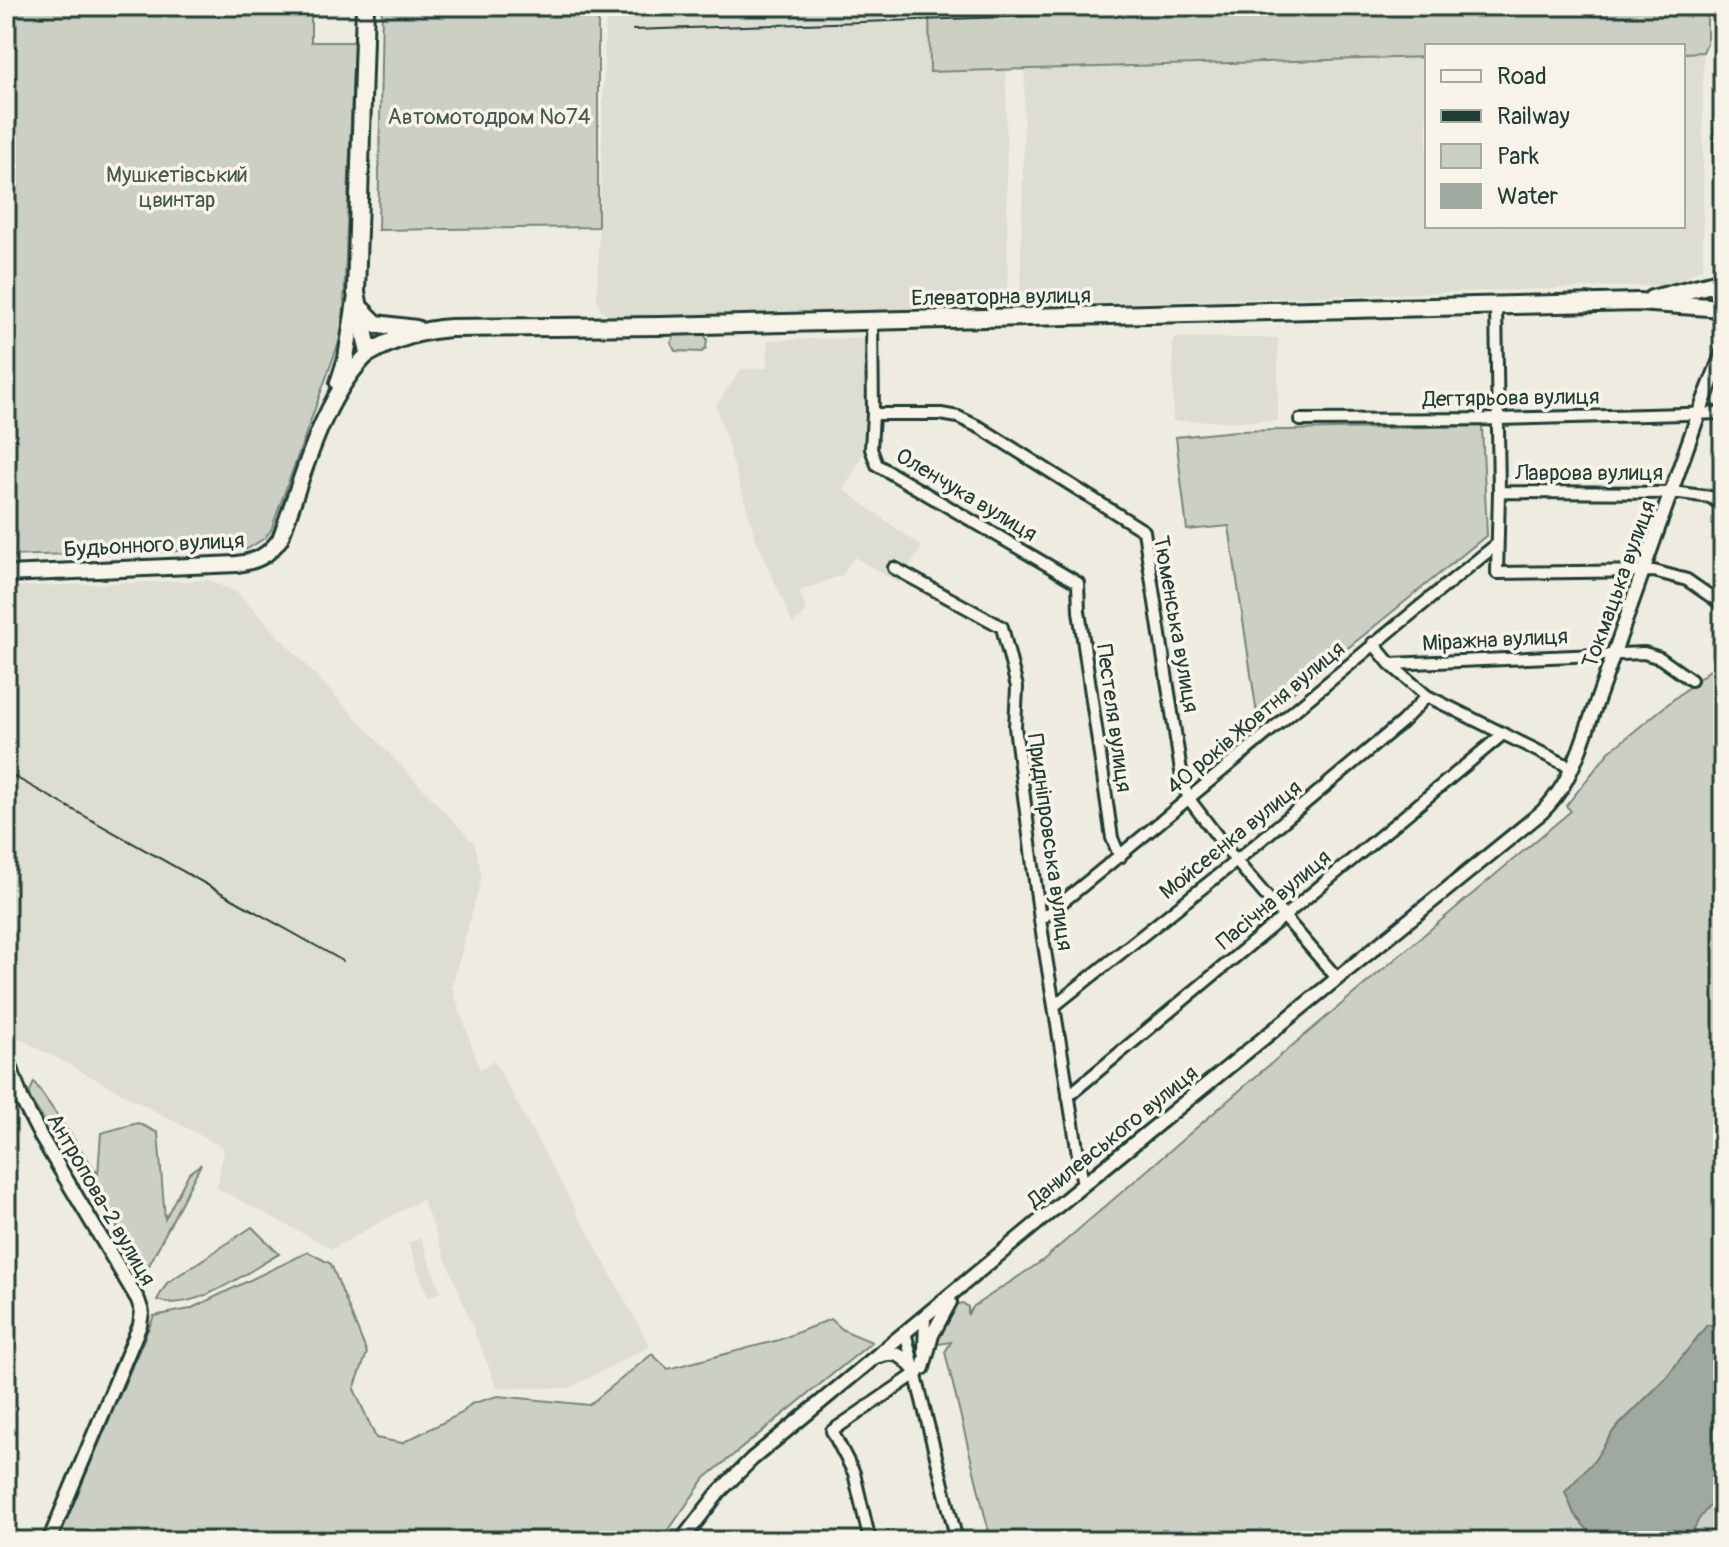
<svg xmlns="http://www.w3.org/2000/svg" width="1729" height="1547" viewBox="0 0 1729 1547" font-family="Pangolin,sans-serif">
<rect width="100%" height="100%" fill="#eeece1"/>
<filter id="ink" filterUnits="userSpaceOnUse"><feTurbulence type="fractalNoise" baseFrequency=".0125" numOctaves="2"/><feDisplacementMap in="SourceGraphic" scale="16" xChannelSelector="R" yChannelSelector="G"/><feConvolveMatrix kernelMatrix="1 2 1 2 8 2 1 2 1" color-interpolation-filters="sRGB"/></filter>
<g filter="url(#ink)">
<path fill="#ddddd2" d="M606 6H929L931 72 1006 70 1008 314 617 319 605 314 600 308 597 299Z
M1703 52V267L1672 285 1020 306 1025 70 1427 57V226H1683V53Z
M859 338 868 341 870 440 844 490 922 547 899 583 854 557 842 575 799 591 807 612 793 624 756 539 716 406 741 369 767 368 768 340Z
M1173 338H1278V421H1173Z
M208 580 238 593 475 844 482 876 452 987 480 1070 494 1061 650 1346 570 1388H497L422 1199 332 1249 217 1188 224 1148 17 1037 6 992V587Z
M421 1238 441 1292 428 1297 408 1243Z"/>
<path fill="#cccfc4" stroke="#76867c" stroke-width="2" d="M6 6H311V42H354L343 331 271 530 265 538 247 549 6 556Z
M382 6H598V227L378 230Z
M929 6H1707V43L1703 52 1683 53V46H1427V57L930 72Z
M676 332H702L707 339 706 348 702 352 675 351 671 343Z
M1482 426 1487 535 1258 721 1229 526 1187 530 1176 437 1236 431Z
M1723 659V1541H991L945 1352 951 1342 932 1345 955 1305 963 1303 968 1307V1314L974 1306 1042 1261 1261 1072 1571 811 1566 806 1609 752Z
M34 1082 98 1174 101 1133 138 1123 158 1133 165 1219 189 1173 201 1164 143 1277 110 1214 28 1097Z
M252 1227 279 1254C248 1271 193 1314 157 1300L167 1283Z
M308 1252 331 1264 367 1353 354 1389 376 1438 402 1443 462 1413 471 1404 498 1396 589 1405 652 1354 668 1369 779 1340 831 1319 843 1330 872 1342 705 1478 661 1541H57L154 1316 190 1309Z"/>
<path fill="#9fa99f" stroke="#6c7e74" stroke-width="2" d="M1723 1318V1495C1708 1506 1693 1522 1691 1541H1597L1574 1514 1565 1492 1594 1461 1614 1430 1663 1381 1707 1325H1715Z"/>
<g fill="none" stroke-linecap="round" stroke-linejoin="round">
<g stroke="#1f3d34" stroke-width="16">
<path id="minor" d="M1496 306 1499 492 1497 573 1654 571 1687 580 1723 605
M872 321 873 414 871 449 877 465 1078 583 1079 611 1112 838 1120 857
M873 414H941L958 417 981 428 1144 531 1183 784 1189 799 1236 861 1337 978
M1300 420 1498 419 1723 413
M1499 492 1680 493 1710 497 1723 506
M894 568 1002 627 1017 687 1015 727 1040 920 1083 1185
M1373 643 1390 664 1427 696 1572 768
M1390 664 1644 653 1660 658 1691 680
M1040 920C1194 797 1342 668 1496 545
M1054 1006 1236 861 1402 722 1427 696
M1068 1096 1503 734
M905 1332 957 1541
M924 1353 925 1316
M870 1541 854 1473 832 1431 917 1373"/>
</g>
<g stroke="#1f3d34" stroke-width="18">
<path id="tertiary" d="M6 1054 22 1100 41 1137 138 1300 142 1312 140 1325 49 1541
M880 1356C898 1349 906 1359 917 1373
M923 1368 932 1335 950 1302
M681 1541 719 1492 752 1459 1083 1185 1542 812C1561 793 1570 774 1580 749L1699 413 1723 352"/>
</g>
<g stroke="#1f3d34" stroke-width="20">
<path id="secondary" d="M1723 131V254
M338 383 346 358 355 301
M6 574 237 564C257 561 268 556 280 539 303 478 321 399 369 353"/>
</g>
<g stroke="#1f3d34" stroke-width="22">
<path id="primary" d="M365 6 356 293 369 353C395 338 421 330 451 328L661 326 1638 302 1723 308
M1652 299 1723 281
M362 310 376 324 416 329"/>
</g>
<use href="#minor" stroke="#f7f3e8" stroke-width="10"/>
<use href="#tertiary" stroke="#f7f3e8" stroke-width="12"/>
<use href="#secondary" stroke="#f7f3e8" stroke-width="14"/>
<use href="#primary" stroke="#f7f3e8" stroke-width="16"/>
<path stroke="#1f3d34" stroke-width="2" d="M633 30 1059 15 1122 6
M6 772 343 961"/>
</g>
</g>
<g text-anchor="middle" stroke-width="7" stroke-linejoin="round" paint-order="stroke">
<g font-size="22" fill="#425a51" stroke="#f7f3e8">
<text x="489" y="124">Автомотодром №74</text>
<text x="177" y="182">Мушкетівський<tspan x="177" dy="25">цвинтар</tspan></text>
</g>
<g font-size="22" fill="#1f3d34" stroke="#f7f3e8">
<text transform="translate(1001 296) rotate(-1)" y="8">Елеваторна вулиця</text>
<text transform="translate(1511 397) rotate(-1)" y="8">Дегтярьова вулиця</text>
<text x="1589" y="480">Лаврова вулиця</text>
<text transform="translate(967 494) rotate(31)" y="8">Оленчука вулиця</text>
<text transform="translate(154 544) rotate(-3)" y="8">Будьонного вулиця</text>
<text transform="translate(1618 584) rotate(-70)" y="8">Токмацька вулиця</text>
<text transform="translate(1177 624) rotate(80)" y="8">Тюменська вулиця</text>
<text transform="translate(1495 639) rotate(-3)" y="8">Міражна вулиця</text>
<text transform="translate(1255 717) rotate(-40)" y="8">40 років Жовтня вулиця</text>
<text transform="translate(1115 718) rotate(82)" y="8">Пестеля вулиця</text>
<text transform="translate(1230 839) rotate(-39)" y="8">Мойсеєнка вулиця</text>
<text transform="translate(1051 842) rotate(82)" y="8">Придніпровська вулиця</text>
<text transform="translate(1273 899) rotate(-40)" y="8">Пасічна вулиця</text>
<text transform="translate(1112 1136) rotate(-39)" y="8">Данилевського вулиця</text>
<text transform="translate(102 1199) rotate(60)" y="8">Антропова-2 вулиця</text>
</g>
</g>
<rect width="1729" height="1547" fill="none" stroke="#f7f3e8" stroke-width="32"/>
<rect x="16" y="16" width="1697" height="1515" fill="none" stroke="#1f3d34" stroke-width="3" filter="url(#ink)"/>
<rect x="1425" y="44" width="260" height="184" fill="#f7f3e8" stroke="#a1aaa0" stroke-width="2"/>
<rect x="1441" y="70" width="40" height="12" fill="#f7f3e8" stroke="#a1aaa0" stroke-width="2"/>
<text x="1497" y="84" font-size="24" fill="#1f3d34">Road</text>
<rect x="1441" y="110" width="40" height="12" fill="#1f3d34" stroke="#a1aaa0" stroke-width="2"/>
<text x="1497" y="124" font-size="24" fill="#1f3d34">Railway</text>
<rect x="1441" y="144" width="40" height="24" fill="#cccfc4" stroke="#a1aaa0" stroke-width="2"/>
<text x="1497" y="164" font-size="24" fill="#1f3d34">Park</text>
<rect x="1441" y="184" width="40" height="24" fill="#9fa99f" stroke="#a1aaa0" stroke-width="2"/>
<text x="1497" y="204" font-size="24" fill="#1f3d34">Water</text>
</svg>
